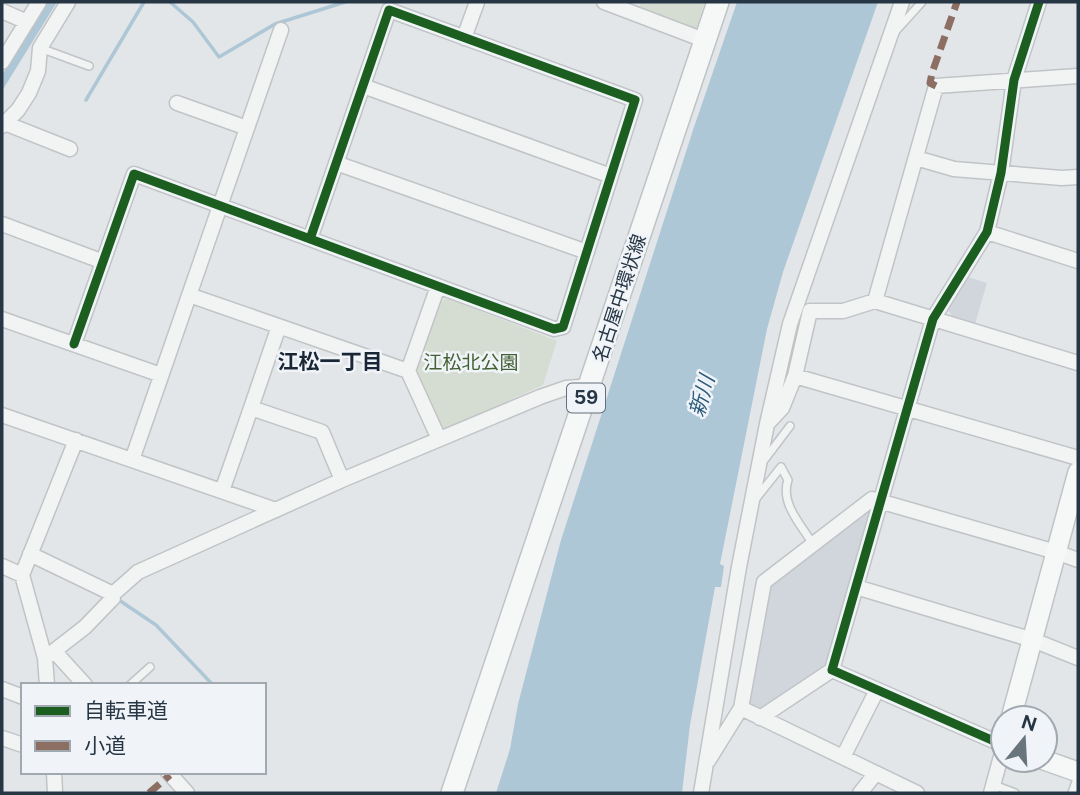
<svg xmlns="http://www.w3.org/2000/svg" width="1080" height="795" viewBox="0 0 1080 795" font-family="'Public Sans','Noto Sans JP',sans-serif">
<rect width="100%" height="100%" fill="#e3e6e8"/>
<path fill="#d0d6dc" d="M968 277 987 283 975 324 953 317 948 310Z
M868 510 871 513 827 668 766 711 746 701 767 584Z"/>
<path fill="#d5ddd2" d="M641 2H705L696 30 639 8Z
M447 298 557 341 543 385 447 429 438 426 415 371 440 302Z"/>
<path fill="#aec7d6" d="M47 2H57L2 91V75Z
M737 2H878L783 272 767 329 720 564 724 566 721 587H715L690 725 682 793H496L510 749 518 704 561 540 694 127Z"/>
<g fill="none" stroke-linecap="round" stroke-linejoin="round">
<path stroke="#aec7d6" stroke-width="3.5" d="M170 2 193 22 219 57 275 24 345 2
M86 100 144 2
M116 598 156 625 213 685"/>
<g stroke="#c1c4c6" stroke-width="10">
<path id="lane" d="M894 33 922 2
M40 48 89 66
M765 459 790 426
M754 501 781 467 788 480C780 503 801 525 813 544
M130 685 150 667
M994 785 1015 793
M1072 793 1078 776"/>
</g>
<g stroke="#c1c4c6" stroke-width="17">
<path id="street" d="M604 2 704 40
M2 11 27 22
M464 38 477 2
M2 62 39 2
M1078 76 936 86 875 301 1078 363
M363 86 611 176
M177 103 247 128
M2 122 70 149
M2 126 18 110 29 93 38 71 40 48 68 2
M916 158 954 169 1062 178 1078 177
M336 163 587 252
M2 224 101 261
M987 232 1078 261
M438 286 408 371 439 439
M189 295 408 371
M875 301 843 311H810L795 376 1078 458
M2 319 161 375
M279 326 251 408 322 432 342 480
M74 344 134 174C274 225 414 277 554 329L563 327 635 100 389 10 310 239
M2 415 276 510
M768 423 782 408 795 376
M132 460 281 30
M222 491 251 408
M30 554 113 594 138 572 342 480 540 397 566 388 591 386
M2 566 22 575
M856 587 1033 640 1078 658
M55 652 85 685
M45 658 85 627 113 598V594
M47 685 45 658 22 575 76 440
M2 689 23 697
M760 718 832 670
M2 738 23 745
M1003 745 832 670 933 319 987 232 1001 173 1014 80 1039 2
M843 757 877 690
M708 761 741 708
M54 772 55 793
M168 772 187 793
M701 793 739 567 767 424 790 324 902 2
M860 793 876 773
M917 793 741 708 764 582 872 499 1056 552 1078 560
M991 793 1003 749"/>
</g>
<g stroke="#c1c4c6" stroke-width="22">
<path id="secondary" d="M1011 718 1078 472
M1044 760 1078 772"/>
</g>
<g stroke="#bec3c6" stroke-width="24">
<path id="primary" d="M452 793 718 2"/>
</g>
<use href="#lane" stroke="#f2f4f4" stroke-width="7"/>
<use href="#street" stroke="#f2f4f4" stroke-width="14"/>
<use href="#secondary" stroke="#f6f7f7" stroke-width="19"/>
<use href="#primary" stroke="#f6f7f7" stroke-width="21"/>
<path stroke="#8d6e63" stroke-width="7" stroke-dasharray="14 7" stroke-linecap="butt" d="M936 86 930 83 932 73 957 2
M149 793 170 775"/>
<g stroke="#f0f4f8" stroke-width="13">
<path id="cycleway" d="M74 344 134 174C274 225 414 277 554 329L563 327 635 100 389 10 310 239
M1003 745 832 670 933 319 987 232 1001 173 1014 80 1039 2"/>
</g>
<use href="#cycleway" stroke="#1b5e20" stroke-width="9"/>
</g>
<g text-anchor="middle" stroke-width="5" stroke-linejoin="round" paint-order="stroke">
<rect fill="#f0f4f8" stroke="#636f7a" stroke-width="2" x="567" y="383.5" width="38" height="29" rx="5"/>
<g font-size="18" font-weight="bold" fill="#273644">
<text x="586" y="404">59</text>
</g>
<g font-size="19" fill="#273644" stroke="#f0f4f8">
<text transform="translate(619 298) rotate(-72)" y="7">名古屋中環状線</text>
</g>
<g font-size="19" fill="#426132" stroke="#f0f4f8">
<text x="471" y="369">江松北公園</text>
</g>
<g font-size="21" font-weight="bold" fill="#192635" stroke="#f0f4f8">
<text x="330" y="369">江松一丁目</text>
</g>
<g font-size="21" font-style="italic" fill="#2c5c7d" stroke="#f0f4f8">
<text transform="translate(702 396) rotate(-74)" y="7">新川</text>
</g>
</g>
<rect width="1080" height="795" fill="none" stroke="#273644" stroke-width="7"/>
<rect x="21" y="683" width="245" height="91" fill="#f0f4f8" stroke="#a0a8b0" stroke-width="2"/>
<rect x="35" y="706" width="35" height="10" fill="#1b5e20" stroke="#a0a8b0" stroke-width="2"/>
<text x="84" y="718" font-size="21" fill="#273644">自転車道</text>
<rect x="35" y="741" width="35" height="10" fill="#8d6e63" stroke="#a0a8b0" stroke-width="2"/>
<text x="84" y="753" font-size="21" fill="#273644">小道</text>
<g transform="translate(1024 739) rotate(18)"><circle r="33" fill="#f0f4f8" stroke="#a0a8b0" stroke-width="2"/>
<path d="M0-5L12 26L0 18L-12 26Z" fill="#69747d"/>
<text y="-10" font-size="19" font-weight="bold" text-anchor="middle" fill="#273644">N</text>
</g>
</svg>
